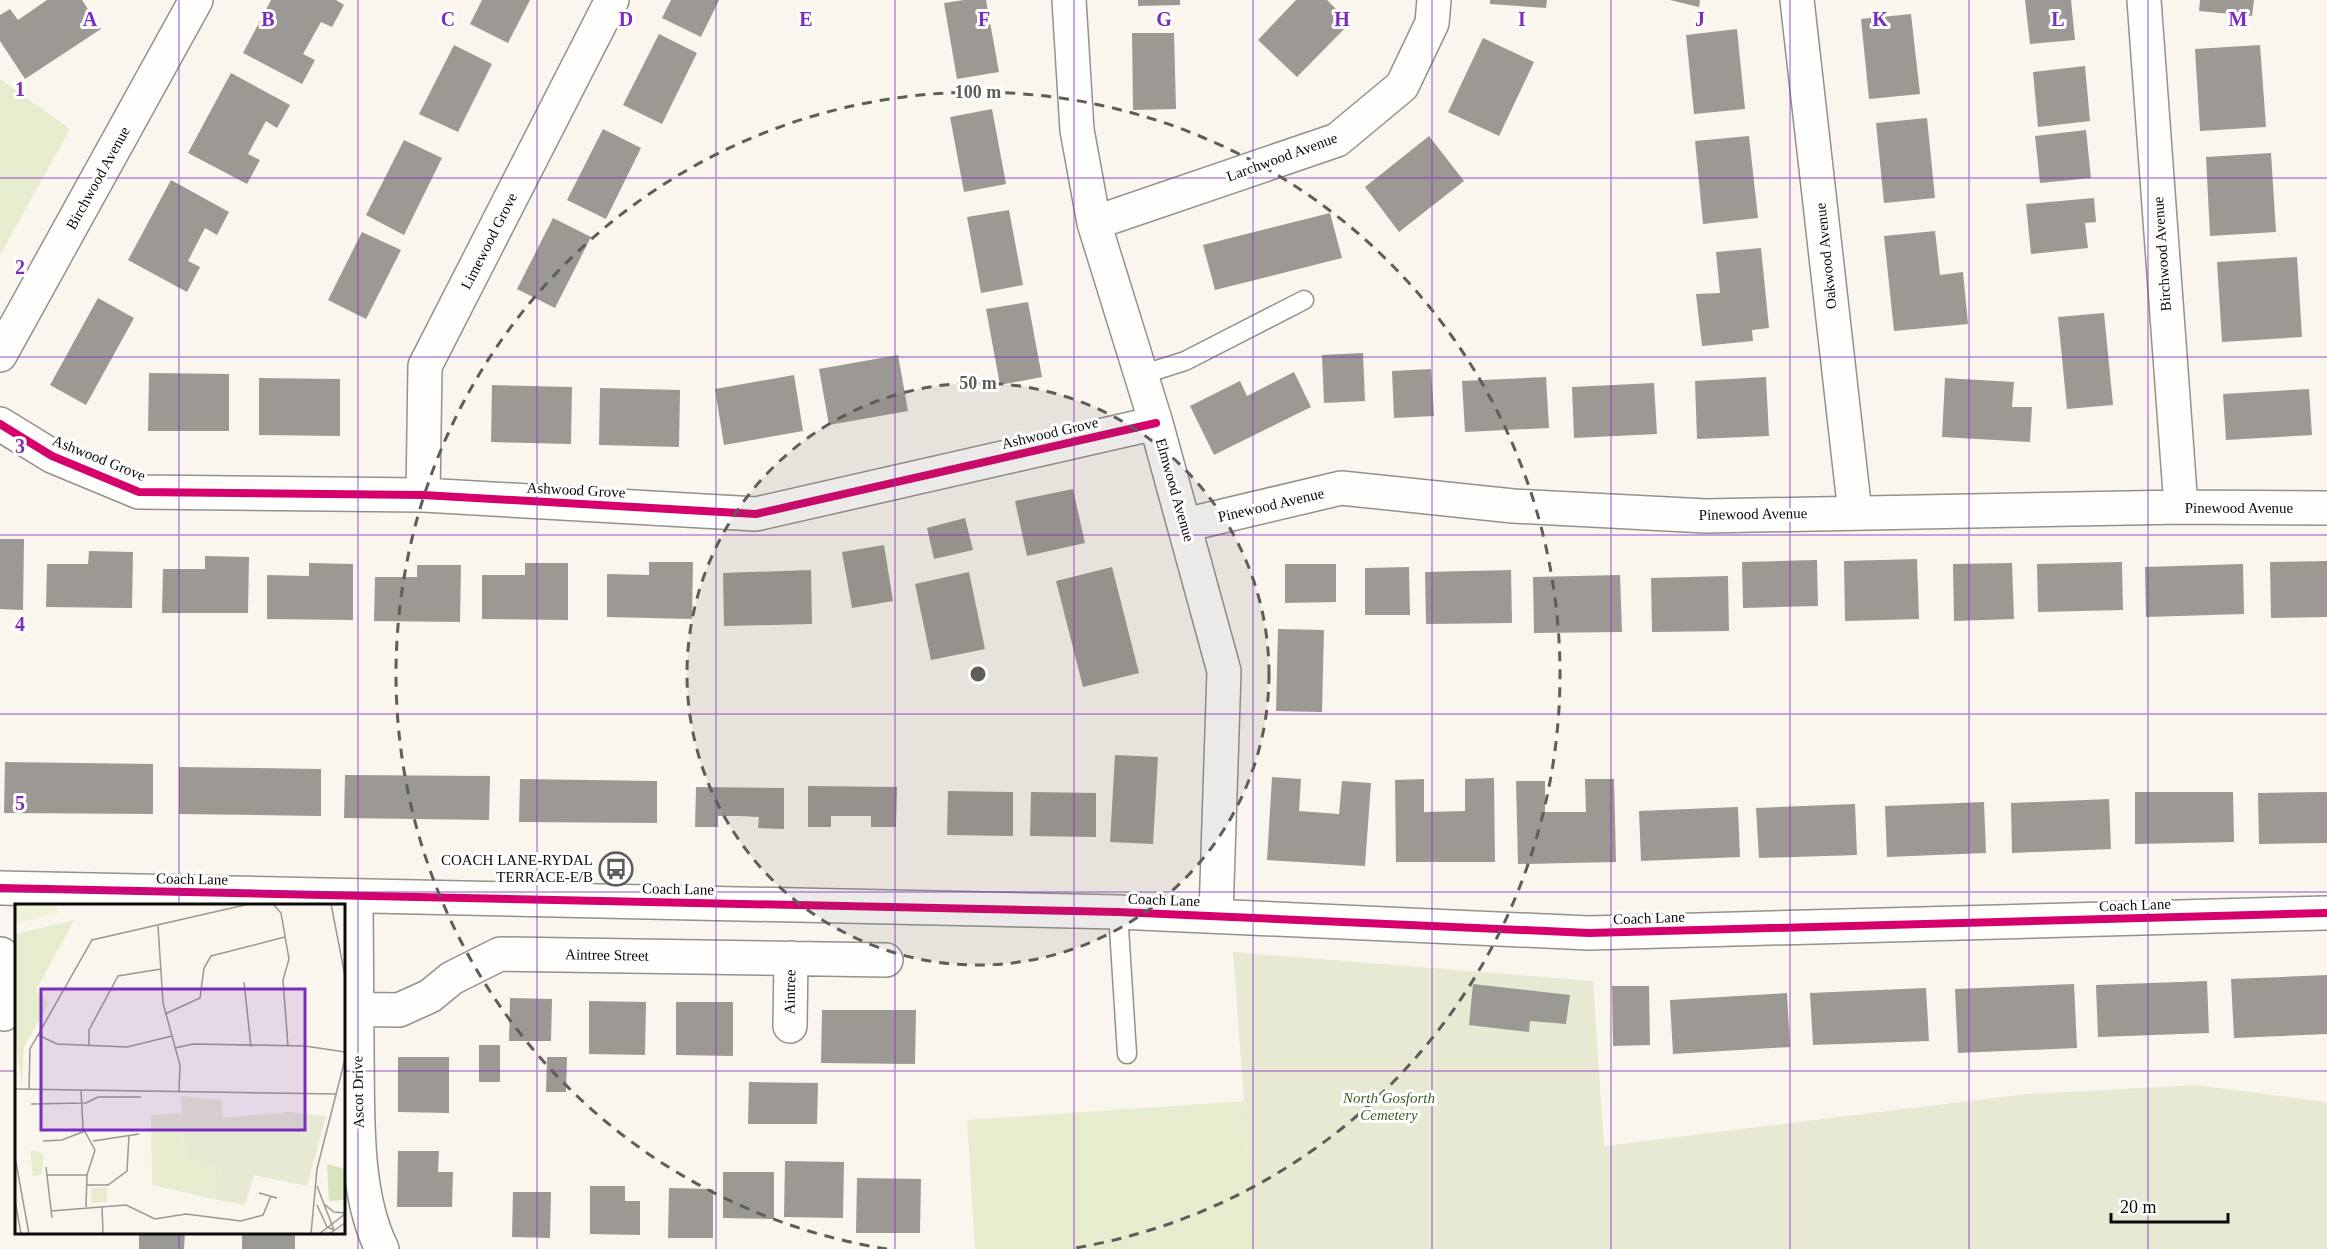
<svg xmlns="http://www.w3.org/2000/svg" width="2327" height="1249" viewBox="0 0 2327 1249" font-family="Georgia,serif">
<rect width="100%" height="100%" fill="#faf6ee"/>
<path fill="#e6edcf" d="M0 79 70 129 0 255Z
M1244 1101 1255 1249H975L967 1120Z"/>
<path fill="#e7e9d3" d="M1233 952 1593 981 1604 1146 2026 1094 2196 1085 2327 1102V1249H1255Z"/>
<path fill="#9c9995" d="M47 0H82L101 29 25 79 0 41V15L10 9 18 20Z
M271 0H336L344 5 332 27 321 22 303 54 315 60 302 84 243 53Z
M482 0H530L508 43 470 24Z
M671 0H719L701 37 662 18Z
M964 0H986L999 72 957 79 944 3Z
M1138 0H1180V5L1138 6Z
M1296 0H1327L1350 23 1297 77 1258 40Z
M1490 0H1547L1546 8 1490 4Z
M1670 0H1700L1699 7Z
M2025 0H2071L2075 40 2030 44Z
M2200 0H2254L2252 16 2199 11Z
M1911 14 1920 94 1869 99 1861 19Z
M1737 29 1745 109 1694 114 1686 35Z
M1132 33H1174L1176 109 1133 110Z
M659 34 697 53 662 124 623 105Z
M1483 38 1534 62 1499 136 1448 112Z
M454 45 492 64 458 132 419 114Z
M2260 45 2266 127 2200 131 2195 49Z
M2085 66 2090 121 2038 127 2033 72Z
M231 73 290 105 277 128 266 121 248 154 260 160 247 184 188 153Z
M992 109 1006 184 964 192 950 117Z
M1927 118 1935 198 1884 203 1876 123Z
M603 129 641 148 606 219 567 200Z
M2086 130 2091 178 2040 183 2035 136Z
M1429 136 1464 181 1399 232 1365 187Z
M1749 136 1758 218 1703 224 1695 141Z
M404 140 442 158 404 235 366 215Z
M2271 153 2276 232 2210 236 2206 157Z
M171 180 229 212 217 235 205 228 188 261 200 267 187 292 128 260Z
M2094 198 2096 222 2085 223 2088 248 2031 254 2026 204Z
M1009 210 1023 285 981 293 967 217Z
M1330 213 1342 258 1215 290 1203 245Z
M553 218 591 237 555 308 517 289Z
M1935 231 1940 275 1963 272 1968 324 1894 331 1884 236Z
M362 232 401 250 366 319 328 300Z
M1761 248 1769 328 1752 330 1753 341 1702 346 1696 294 1720 293 1716 252Z
M2297 257 2302 337 2222 342 2217 262Z
M98 298 134 318 86 405 50 385Z
M1028 302 1042 377 1000 385 986 309Z
M2104 313 2113 405 2067 409 2058 317Z
M1363 353 1365 401 1324 403 1322 355Z
M898 355 908 411 829 425 819 369Z
M1431 369 1434 416 1394 418 1392 371Z
M1294 372 1311 407 1214 455 1190 406 1240 381 1247 396Z
M149 373 229 374V431H148Z
M794 375 803 431 724 445 715 389Z
M1546 377 1549 428 1465 432 1462 381Z
M1766 377 1769 436 1697 439 1695 381Z
M259 378 340 379V436L259 435Z
M1945 378 2014 382 2012 407H2032L2030 442 1942 437Z
M1654 383 1657 434 1574 438 1572 387Z
M492 385 572 387 571 444 491 442Z
M600 388 680 390 679 447 599 445Z
M2309 389 2312 435 2226 440 2223 394Z
M1073 489 1085 543 1027 556 1015 501Z
M965 518 973 550 934 559 927 528Z
M0 539H24L23 610 0 609Z
M884 545 893 601 852 608 842 552Z
M89 551 133 552 132 608 46 607 47 564H88Z
M205 556 249 557 248 613H162L163 569H205Z
M1917 559 1919 619 1845 621 1844 561Z
M1817 560 1818 606 1743 608 1742 562Z
M2327 561V617L2271 618 2270 562Z
M649 562H693L692 619 607 617V574L649 575Z
M2122 562 2123 610 2038 612 2037 564Z
M309 563 353 564V620L267 619V575L309 576Z
M525 563H568V620L482 619V575H525Z
M2012 563 2014 619 1954 621 1953 564Z
M1285 564H1336V602L1285 603Z
M2243 564 2244 614 2146 617 2145 567Z
M417 565H461L460 622 374 621 375 577H417Z
M1112 567 1139 673 1083 687 1056 581Z
M1409 567 1410 615H1365V568Z
M811 570 812 624 724 626 723 573Z
M1511 570 1512 623 1426 624 1425 572Z
M969 572 985 649 931 660 915 584Z
M1620 575 1622 632 1534 633 1533 577Z
M1728 576 1729 631 1652 632 1651 578Z
M1278 629 1324 630 1322 712 1276 711Z
M1115 755 1158 757 1153 844 1110 842Z
M5 762 153 764V814L4 813Z
M179 767 321 769V816L179 814Z
M345 775 490 776 489 820 344 818Z
M1272 777 1301 779 1299 811 1339 814 1342 781 1371 783 1365 866 1267 860Z
M1494 778 1495 862H1396L1395 780 1424 779V812L1465 811V779Z
M520 779 657 781V823L519 822Z
M1585 779H1614L1616 862 1518 864 1516 781H1545V812H1586Z
M808 786 897 787 896 827H871V816H831V827H808Z
M696 787 784 788V829L758 828 759 817 739 816H718V827H695Z
M948 791 1013 792V836L947 835Z
M1031 792 1096 793V837L1030 836Z
M2135 792H2233L2234 842 2135 844Z
M2327 792V843L2259 844 2258 793Z
M2109 799 2111 849 2012 853 2011 803Z
M1984 802 1986 853 1887 857 1885 806Z
M1855 804 1857 855 1759 858 1756 808Z
M1738 807 1740 857 1641 861 1639 811Z
M2327 975V1034L2234 1038 2231 979Z
M2207 981 2209 1033 2098 1037 2096 985Z
M1473 984 1570 995 1566 1024 1530 1021 1529 1032 1469 1025Z
M2074 984 2077 1048 1958 1053 1955 989Z
M1612 986H1649L1650 1045 1613 1046Z
M1926 988 1929 1041 1813 1045 1810 993Z
M1787 993 1790 1047 1673 1054 1670 1000Z
M510 998 552 999 551 1041H509Z
M589 1001 646 1002 645 1055 589 1054Z
M676 1002H733V1056L676 1055Z
M822 1010H916L915 1064 821 1063Z
M479 1045H500V1082H479Z
M398 1057H449V1113L398 1112Z
M547 1057H567L566 1092H546Z
M749 1082 818 1083 817 1124H748Z
M398 1151H439L438 1172H453L452 1207H397Z
M785 1161 844 1162 843 1218 784 1217Z
M723 1172H774V1219L723 1218Z
M857 1178 921 1179 920 1233H856Z
M590 1186H625V1201H640V1235L590 1234Z
M669 1188 713 1189V1238H668Z
M513 1192H551L550 1238 512 1237Z
M139 1232H185L184 1249H139Z
M260 1232H295V1249H242V1233Z"/>
<g fill="none" stroke-linecap="round" stroke-linejoin="round">
<g stroke="#93918d" stroke-width="21">
<path id="service" d="M1141 375 1185 361 1304 300
M1118 912 1127 1054"/>
</g>
<g stroke="#93918d" stroke-width="36">
<path id="minor" d="M1069 0 1077 130 1094 223 1156 423 1224 671 1216 915
M1797 0 1855 513
M2144 0 2181 507
M1094 223 1337 140 1402 86 1432 23 1434 0
M0 355 196 0
M0 424 52 456 139 492 423 495 756 514 1156 423
M423 495 425 366 612 0
M1185 525 1341 488 1513 506 1706 516 2181 507 2327 508
M356 896C356 948 357 1000 357 1051 358 1114 354 1193 382 1249
M1 954 4 1014
M344 1009 399 1010 430 996 452 978 500 954 886 960
M790 1026 791 958"/>
</g>
<g stroke="#93918d" stroke-width="36">
<path id="tertiary" d="M0 888 1118 912 1589 933 2327 913"/>
</g>
<use href="#service" stroke="#fefefc" stroke-width="18"/>
<use href="#minor" stroke="#fefefc" stroke-width="33"/>
<use href="#tertiary" stroke="#fefefc" stroke-width="33"/>
<g stroke="#fff" stroke-width="11">
<path id="cycleway" d="M0 424 52 456 139 492 423 495 756 514 1156 423
M0 888 1118 912 1589 933 2327 913"/>
</g>
<use href="#cycleway" stroke="#d6006c" stroke-width="8"/>
</g>
<path fill="none" stroke="#7b2cbf" stroke-width="1.5" stroke-opacity="0.55" d="M179 0V906M358 0V1249M537 0V1249M716 0V1249M895 0V1249M1074 0V1249M1253 0V1249M1432 0V1249M1611 0V1249M1790 0V1249M1969 0V1249M2148 0V1249M0 178H2327M0 357H2327M0 535H2327M0 714H2327M0 892H2327M0 1071H16M344 1071H2327M179 1232V1249"/>
<circle cx="978" cy="674" r="291" fill="#5f5d5a" fill-opacity=".12"/>
<g fill="none" stroke="#5f5d5a" stroke-width="3" stroke-dasharray="10 8">
<circle cx="978" cy="674" r="291"/>
<path d="M887 1249A582 582 0 1 1 1069 1249"/>
</g>
<defs>
<g id="bus-ring" transform="scale(1.725)"><circle r="9.5" fill="#fff" stroke="#5f5d5a" stroke-width="1.5"/><path d="M-5-6H5V4H4V6H2V4H-2V6H-4V4H-5ZM-3.5-4V0h7V-4ZM-3.5 1.2v1.5H-2V1.2ZM2 1.2v1.5H3.5V1.2Z" fill="#5f5d5a"/></g>
</defs>
<g fill-rule="evenodd">
<use href="#bus-ring" x="616" y="869"/>
</g>
<g text-anchor="middle" stroke-width="6" stroke-linejoin="round" paint-order="stroke">
<g font-size="15" fill="#0b0b0b" stroke="#fff">
<text transform="translate(1282 157) rotate(-20)" y="5">Larchwood Avenue</text>
<text transform="translate(98 178) rotate(-61)" y="5">Birchwood Avenue</text>
<text transform="translate(489 241) rotate(-63)" y="5">Limewood Grove</text>
<text transform="translate(2162 254) rotate(-94)" y="5">Birchwood Avenue</text>
<text transform="translate(1826 256) rotate(-96)" y="5">Oakwood Avenue</text>
<text transform="translate(1050 433) rotate(-13)" y="5">Ashwood Grove</text>
<text transform="translate(99 458) rotate(22)" y="5">Ashwood Grove</text>
<text transform="translate(576 490) rotate(3)" y="5">Ashwood Grove</text>
<text transform="translate(1175 490) rotate(74)" y="5">Elmwood Avenue</text>
<text transform="translate(1271 505) rotate(-13)" y="5">Pinewood Avenue</text>
<text x="2239" y="513">Pinewood Avenue</text>
<text transform="translate(1753 514) rotate(-1)" y="5">Pinewood Avenue</text>
<text transform="translate(192 879) rotate(1)" y="5">Coach Lane</text>
<text transform="translate(678 889) rotate(1)" y="5">Coach Lane</text>
<text transform="translate(1164 900) rotate(2)" y="5">Coach Lane</text>
<text transform="translate(2135 905) rotate(-2)" y="5">Coach Lane</text>
<text transform="translate(1649 918) rotate(-2)" y="5">Coach Lane</text>
<text transform="translate(607 955) rotate(1)" y="5">Aintree Street</text>
<text transform="translate(790 992) rotate(-89)" y="5">Aintree</text>
<text transform="translate(358 1092) rotate(-91)" y="5">Ascot Drive</text>
</g>
<g font-size="15" fill="#0b0b0b" stroke="#fff" text-anchor="end">
<text x="593" y="865">COACH LANE-RYDAL<tspan x="593" dy="17">TERRACE-E/B</tspan></text>
</g>
<g font-size="15" font-style="italic" fill="#355f1f" stroke="#fff">
<text x="1389" y="1103">North Gosforth<tspan x="1389" dy="17">Cemetery</tspan></text>
</g>
</g>
<g transform="translate(15 904)">
<rect width="330" height="330" fill="#faf6ee"/>
<path d="M59 16 21 86 34 99 9 143 7 183 0 132V30ZM167 209 170 256 206 263 199 295 137 281 136 211ZM15 247H23L29 252 26 271 18 272ZM92 283V298L76 299V284Z" fill="#e6edcf"/>
<path d="M312 260 330 265V296L314 297Z" fill="#d7e4be"/>
<path d="M166 192 206 196 208 214 275 208 311 212 292 282 239 271 230 301 199 295 206 263 170 256Z" fill="#e7e9d3"/>
<path d="M0 0H40L43 9 0 20Z" fill="#eff2d9"/>
<path fill="none" stroke="#9a9893" stroke-width="1.5" d="M258 0 266 9 274 55 268 76 273 142M316 0 330 72M143 22 148 99 165 161 164 188M229 78 236 143M150 110 185 94 189 64 196 52 270 33M23 131 42 140 112 143 157 132M74 141V126L103 72 146 65M160 144 178 140 290 142 330 148M0 185 322 190M14 185 15 145 77 36 234 0M66 186 68 224 80 246 72 271 71 303M16 200 71 199 83 193H126M28 237 47 236 70 227M78 237 124 230M0 253 14 330M31 263 37 314M32 271H72M71 281H93L112 267 114 231M302 282 319 326M244 289 262 294M0 296 6 330M309 300 319 308 330 309M302 301 312 323 319 326M87 302 88 330M36 307 111 301 140 315 171 310 226 317 248 311 256 292M296 330 302 265 330 155M304 330 330 310M314 330 330 319"/>
<path fill="#7b2cbf" fill-opacity="0.15" stroke="#7b2cbf" stroke-width="3" d="M26 85H290V226H26Z"/>
<rect width="330" height="330" fill="none" stroke="#0b0b0b" stroke-width="3"/>
</g>
<g font-size="20" text-anchor="middle" font-weight="bold" fill="#7b2cbf" stroke="#fff" stroke-width="6" stroke-linejoin="round" paint-order="stroke">
<text x="90" y="26">A</text>
<text x="268" y="26">B</text>
<text x="448" y="26">C</text>
<text x="626" y="26">D</text>
<text x="806" y="26">E</text>
<text x="984" y="26">F</text>
<text x="1164" y="26">G</text>
<text x="1342" y="26">H</text>
<text x="1522" y="26">I</text>
<text x="1700" y="26">J</text>
<text x="1880" y="26">K</text>
<text x="2058" y="26">L</text>
<text x="2238" y="26">M</text>
<text x="20" y="96">1</text>
<text x="20" y="274">2</text>
<text x="20" y="453">3</text>
<text x="20" y="631">4</text>
<text x="20" y="810">5</text>
</g>
<circle cx="978" cy="674" r="9" fill="#5f5d5a" stroke="#fff" stroke-width="3"/>
<g font-size="18" text-anchor="middle" font-weight="bold" fill="#5f5d5a" stroke="#fff" stroke-width="6" stroke-linejoin="round" paint-order="stroke">
<text x="978" y="98">100 m</text>
<text x="978" y="389">50 m</text>
</g>
<path d="M2111 1213v9h117v-9" fill="none" stroke="#0b0b0b" stroke-width="3"/>
<text x="2120" y="1213" font-size="18" fill="#0b0b0b" stroke="#ffffff" stroke-width="4.5" paint-order="stroke">20 m</text>
</svg>
